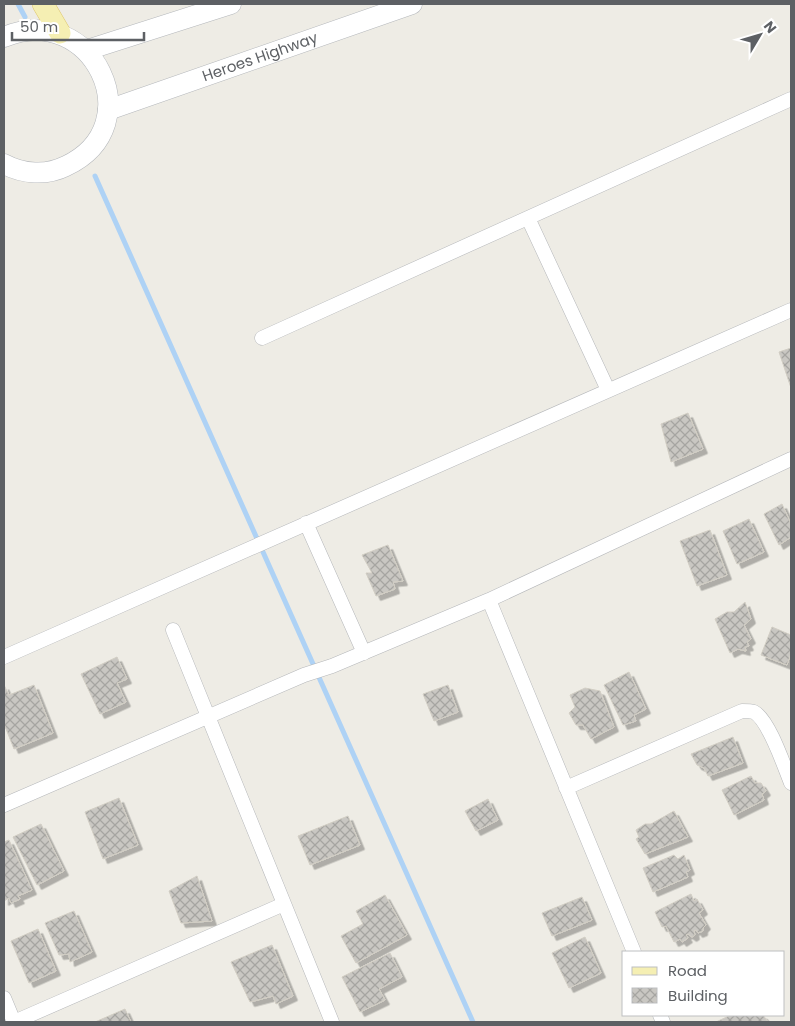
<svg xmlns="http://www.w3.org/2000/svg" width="795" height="1026" viewBox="0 0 795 1026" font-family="Poppins,sans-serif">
<defs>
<pattern id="building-cross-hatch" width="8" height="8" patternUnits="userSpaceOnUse" patternTransform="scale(1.25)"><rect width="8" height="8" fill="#c9c7c2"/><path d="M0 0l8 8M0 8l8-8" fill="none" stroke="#a6a5a1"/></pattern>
<filter id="shadow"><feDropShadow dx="4.5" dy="4.5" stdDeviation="0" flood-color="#0004"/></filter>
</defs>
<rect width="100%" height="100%" fill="#eeece5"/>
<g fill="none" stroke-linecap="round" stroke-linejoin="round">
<path stroke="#aed2f5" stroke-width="5" d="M18 4 25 17
M95 176 473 1022"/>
</g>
<path fill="url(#building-cross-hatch)" stroke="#d2cec4" filter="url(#shadow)" d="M791 348V388L779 352Z
M688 413 703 449 671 462 661 424Z
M782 504 791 524V537L779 545 764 514Z
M749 519 764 552 737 564 723 531Z
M710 530 727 575 697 586 680 541Z
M388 545 403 581 393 582 395 589 376 596 366 573H372L362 555Z
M745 602 751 619 744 625 751 639 747 642 749 646 745 647 746 651 738 649 730 653 715 619 727 612H734Z
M772 627 791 635V653L787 665 761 655Z
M117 657 127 679 117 683 126 702 100 714 81 674Z
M629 672 646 709 634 715 636 721 623 725 604 685Z
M4 685 9 695 34 685 53 733 14 749 4 724Z
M448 685 458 712 434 721 423 694Z
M585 688 600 691 614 727 591 739 583 725H576L569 713 575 707 570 695Z
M733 737 743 763 708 776 704 768 697 765 691 754Z
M751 776 755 783H761L766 791 762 794 764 800 734 815 722 790Z
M119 798 138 845 103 859 85 812Z
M488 799 498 820 476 831 465 811Z
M674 811 688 837 645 854 636 839 639 837 636 830 645 824H651Z
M348 816 360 845 310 865 298 836Z
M41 824 64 871 37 885 13 837Z
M9 840 32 890 18 896 20 899 11 903 9 898 4 901V842Z
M674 855 678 859 684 855 690 870 686 872 688 877 653 892 643 868Z
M197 876 212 921 181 923 169 891Z
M691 894 694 901 697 899 703 910 699 913 706 925 703 928V931L698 933 696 930 694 931 695 935 692 937 688 934 686 935 688 938 682 942 680 939 674 942 666 926 662 927 655 912Z
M385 895 407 935 356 963 341 936 363 924 356 911Z
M582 897 592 920 552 936 542 913Z
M74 911 92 952 70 962 69 954 59 955 45 923Z
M38 929 56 971 29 983 11 941Z
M585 937 601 973 569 988 552 953Z
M272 945 293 996 276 1004 273 996 250 1002 231 962Z
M390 953 402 977 379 989 385 1000 360 1012 342 977Z
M125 1009 131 1022H95Z
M731 1015H763L768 1022H716Z"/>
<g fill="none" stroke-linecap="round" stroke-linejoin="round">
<g stroke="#b5b7ba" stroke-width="15">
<path id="street" d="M528 218 608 390
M262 338 791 99
M306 523 364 653
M489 600 634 952
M173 630 332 1022
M4 657 791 310
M566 788 742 711C745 711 751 711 754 712 769 720 784 766 791 783
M4 805 304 675 332 666 489 600 791 459
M4 998 14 1022
M660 1015 663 1022
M14 1022 284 904"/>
</g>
<g stroke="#b4b7bb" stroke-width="21">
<g id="secondary">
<path d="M4 37C92 0 153 125 66 166 46 176 23 174 4 164"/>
<path d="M87 50 231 4"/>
<path id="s1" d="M108 110 412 4"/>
</g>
</g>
<g stroke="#e0c76c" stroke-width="22">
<path id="primary" d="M43 4 60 33"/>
</g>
<use href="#street" stroke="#fff" stroke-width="14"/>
<use href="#secondary" stroke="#fff" stroke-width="20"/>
<use href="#primary" stroke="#f5efb3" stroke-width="21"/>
</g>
<g text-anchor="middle" stroke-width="4.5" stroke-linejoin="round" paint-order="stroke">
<g font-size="15" fill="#5d6064" stroke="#fff">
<text dy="5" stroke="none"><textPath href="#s1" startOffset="161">Heroes Highway</textPath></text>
</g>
</g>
<rect width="795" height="1026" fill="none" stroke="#5d6064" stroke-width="10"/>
<rect x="622" y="951" width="162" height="65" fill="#ffffff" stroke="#bebfc1"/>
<rect x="632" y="967" width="25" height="8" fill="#f5efb3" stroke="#bebfc1"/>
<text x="668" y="976" font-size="15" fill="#5d6064">Road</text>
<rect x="632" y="988" width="25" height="15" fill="url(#building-cross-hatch)" stroke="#bebfc1"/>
<text x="668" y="1001" font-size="15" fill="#5d6064">Building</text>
<g transform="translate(760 35) rotate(52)" stroke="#ffffff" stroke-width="4" paint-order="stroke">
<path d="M0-4L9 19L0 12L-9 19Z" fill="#5d6064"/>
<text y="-8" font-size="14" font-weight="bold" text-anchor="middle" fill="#5d6064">N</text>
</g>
<path d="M12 32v8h132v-8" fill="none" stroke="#5d6064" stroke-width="2.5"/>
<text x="20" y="32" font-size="15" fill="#5d6064" stroke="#ffffff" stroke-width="4" paint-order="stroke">50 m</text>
</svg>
